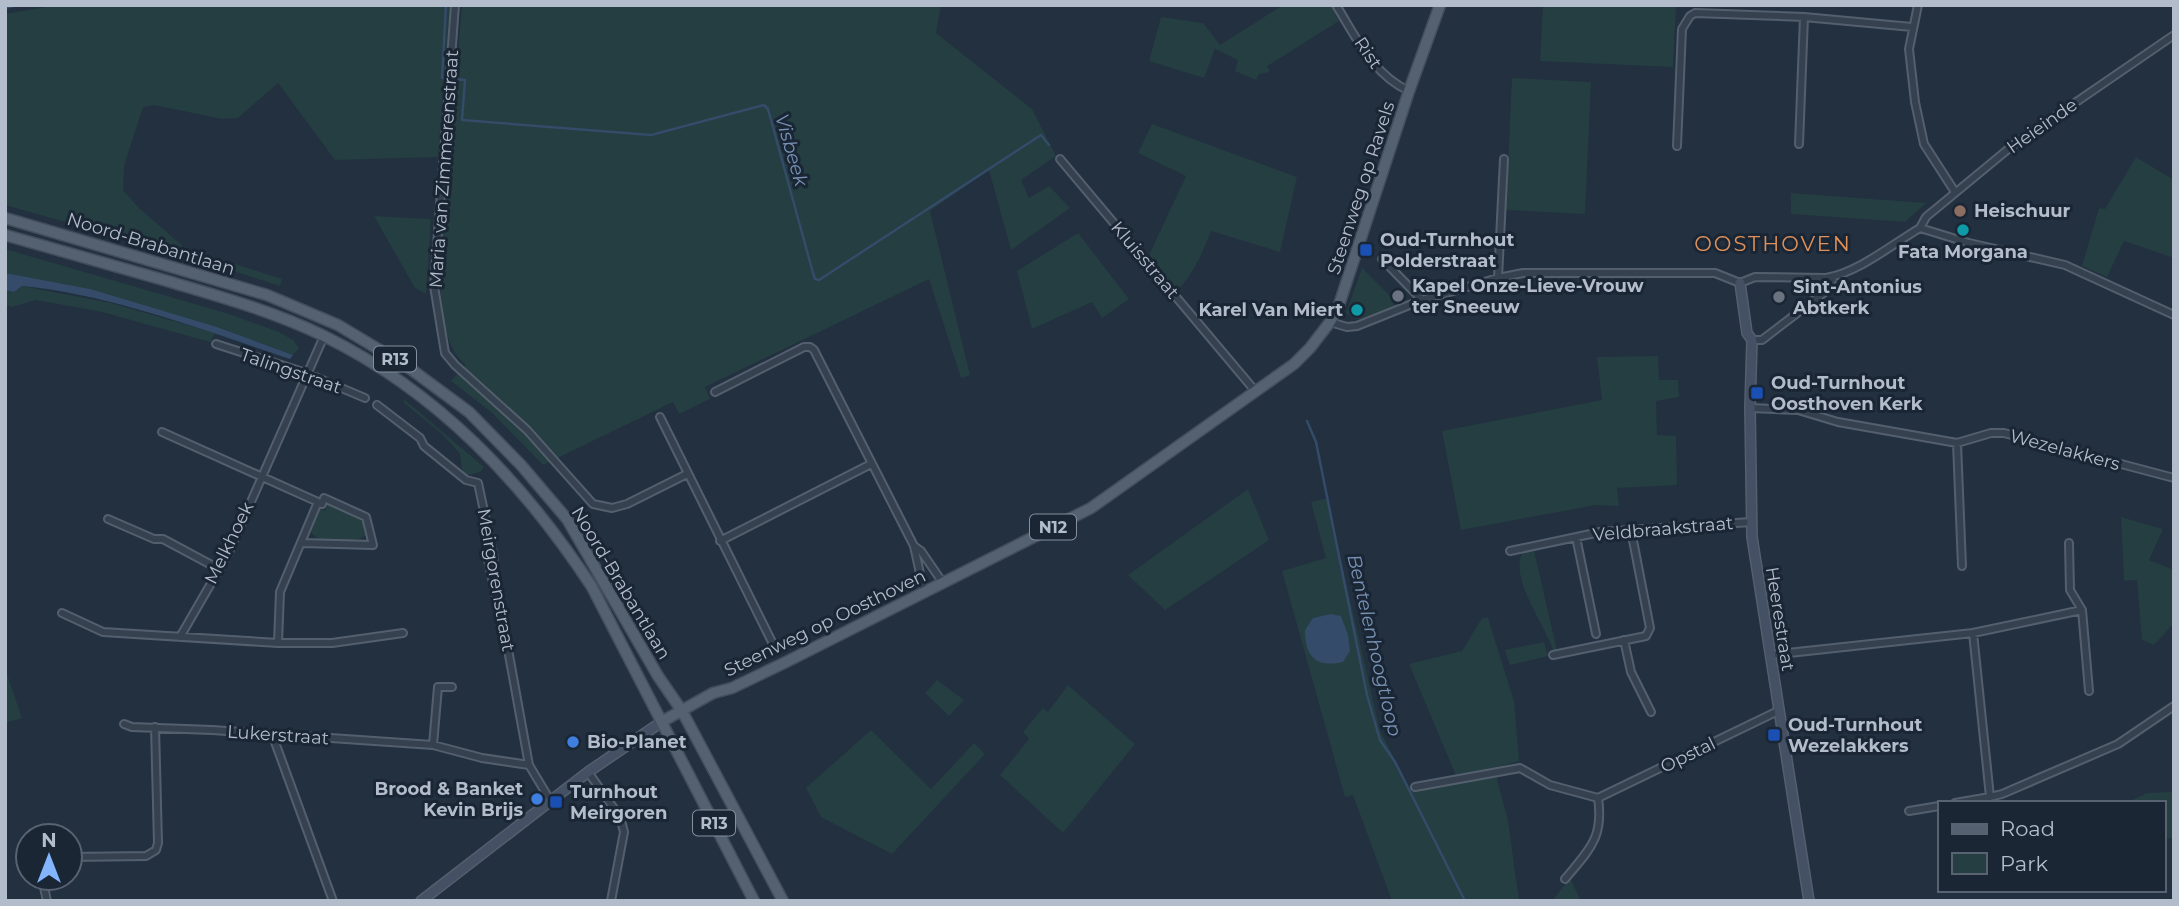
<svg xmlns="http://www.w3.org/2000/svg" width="2179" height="906" viewBox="0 0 2179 906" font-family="Montserrat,sans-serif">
<rect width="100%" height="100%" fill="#223040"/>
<path fill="#243e41" d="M58 5H450L438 157 335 160 278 83 238 118 222 119 154 105 143 107 124 166 123 190 139 208 185 248 282 279 280 286 186 256 5 205V14Z
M462 5H941L936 33 1032 109 1056 156 1021 180 1029 198 1049 186 1070 208 1011 250 989 170 930 211 970 375 961 378 929 279 705 387 710 399 679 414 673 402 543 465 491 412 451 381 466 365C448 351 445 328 442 307 437 264 443 220 447 177 452 120 457 63 462 5Z
M1283 5H1330L1339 21 1267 66 1270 72 1259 74 1256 80 1235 71 1238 60 1215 49 1204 78 1149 61 1161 17 1203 23 1220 45Z
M1543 5H1676L1673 67 1540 61Z
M1512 78 1591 82 1585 214 1506 210Z
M1152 124 1297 177 1280 252 1211 231C1202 254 1194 273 1177 291L1149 255 1186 176 1138 153Z
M2136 157 2174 180V258L2124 241 2107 277 2082 266 2099 208 2105 209Z
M1791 193 1926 203 1905 222 1791 214Z
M374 216 431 219 426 294 415 288Z
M1078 233 1129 299 1102 318 1092 302 1032 329 1017 271Z
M5 249 226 313 279 332 293 340 299 348 293 355 217 327 5 273Z
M1362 268 1389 295 1395 307 1360 319H1355L1346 313Z
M22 286 111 303 215 333 210 342 102 312 36 300 12 307 5 305V290L14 292Z
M1658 356 1659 380H1678L1679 397 1656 401 1657 435 1676 436 1677 485 1617 488 1619 506 1596 505 1461 530 1442 431 1602 400 1597 357Z
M405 400 484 467 480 472 463 477 460 454 443 435 403 402Z
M1248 489 1269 540 1165 610 1128 575Z
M1327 498 1380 731 1410 788 1457 778 1409 664 1462 651 1482 618H1488L1514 701 1519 761 1494 768 1508 820 1519 901H1392L1353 795 1345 797 1282 571 1326 558 1311 502Z
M328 503 362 518 366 535C353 545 317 547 311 531L320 509 325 511Z
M2121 517 2163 529 2149 560 2174 570V623L2154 645 2142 640 2137 580 2124 581Z
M1534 551 1557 650H1553C1545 625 1510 580 1522 553Z
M1544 642 1548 656 1510 665 1505 650Z
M5 668 22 718 5 723Z
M937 680 964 700 949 716 925 693Z
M1068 685 1135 744 1063 833 1000 775 1029 739 1023 732 1043 708 1048 712Z
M871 730 931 789 974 743 985 754 892 854 821 817 806 788Z
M2174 792V838L2163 839V803H2126L2147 793Z
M1570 878 1581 901H1552Z"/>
<path fill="#344b69" d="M5 273 90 289 217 327 293 355 290 359C207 331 109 294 22 286L14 292 5 290Z
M1331 614 1341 616 1348 635 1350 651 1343 662C1316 668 1305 657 1305 630L1313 618Z"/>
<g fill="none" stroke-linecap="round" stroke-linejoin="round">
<path stroke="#344b69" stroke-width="2.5" d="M446 5 442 78 465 80 462 120 651 135 764 105 768 109 813 273 815 279 819 280 1041 135 1049 145
M5 8 18 5
M1307 421 1316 442 1367 695 1380 740 1395 762 1465 901"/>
<g stroke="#545f6e" stroke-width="10">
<path id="street" d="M455 5 434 286 445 353 455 365 527 430 593 504 612 508 627 504 687 474
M1336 5C1356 37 1373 75 1409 91
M1918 5 1909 49 1915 102 1924 144 1955 192
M1799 144 1804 17
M1677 146 1682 29 1690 16 1695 13 1804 17 1912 27
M1060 159 1256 392
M1920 228 1926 217 2012 146 2174 35
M1920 228 1969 243 2065 265 2174 315
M1382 259 1422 300
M1498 278 1504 159
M1330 322 1347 327 1357 326 1422 300 1498 278 1523 273H1715L1740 283 1755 277 1826 278C1859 272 1891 245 1920 228
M1752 340H1762L1826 291 1834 276
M216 344 306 373 365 398
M715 392 804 347H810L814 350 914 546 924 592
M377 405 420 438 424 446 466 480 478 483 494 558 488 560 509 655 529 765 550 800
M1750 408 1798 410 1838 422 1957 443 1991 433H2004L2174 478
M660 417 775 648
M162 432 318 502
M1957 443 1962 566
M108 519 154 539H163L219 569
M1576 537 1596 634
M720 541 871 464
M301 543 373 545 366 517 324 498 322 504 318 502
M2069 543 2070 590 2082 610 2089 691
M914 546 921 551 943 583
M1510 551 1600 532 1751 522
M62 613 103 632 278 643H332L403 633
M1973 633 1990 797 2002 794 2118 744 2174 706
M180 637 228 554 324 336
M1624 640 1631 672 1651 712
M278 643 280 592 318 502
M1553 655 1646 636 1650 628 1631 530
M1770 655 1973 633 2082 610
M124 724 132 727 212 730 433 745 482 758 529 765
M272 734 333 901
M433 745 438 687H452
M588 772 620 817 624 832 611 901
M1415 787 1520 768 1550 785 1598 798
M1955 803 1990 797
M1909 811 1939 806
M70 857 146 856 156 850 158 843 155 727
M42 878 47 901
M1565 879C1589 850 1604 838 1598 798L1778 711"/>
</g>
<g stroke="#545f6e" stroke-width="12">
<path id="secondary" d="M1740 283 1747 333 1752 340 1750 408 1752 537 1809 901
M421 901 588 772 663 721"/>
</g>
<g stroke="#434d5c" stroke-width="13">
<path id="primary" d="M5 218 267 295 338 325 408 367 469 412 521 465 567 519 658 676 682 711 783 901
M5 235C58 250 111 265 164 280 218 296 273 311 324 336 438 392 523 482 592 587L754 901
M663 721 713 693 732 688 784 663 1091 508 1294 364 1310 348 1330 322 1339 305 1409 91 1440 5"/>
</g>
<use href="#street" stroke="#364150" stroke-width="6"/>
<use href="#secondary" stroke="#445063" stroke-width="9"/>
<use href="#primary" stroke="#546170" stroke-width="10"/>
</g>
<circle fill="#8d6e63" stroke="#1b2635" stroke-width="2.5" cx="1960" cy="211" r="7"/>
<g fill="#0f9aa8" stroke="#1b2635" stroke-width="2.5">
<circle cx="1963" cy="230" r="7"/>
<circle cx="1357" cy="310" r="7"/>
</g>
<g fill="#1a4fb4" stroke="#1b2635" stroke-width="2.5">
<rect x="1359" y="243" width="14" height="14" rx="3.5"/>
<rect x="1750" y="386" width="14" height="14" rx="3.5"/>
<rect x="1767" y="728" width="14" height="14" rx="3.5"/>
<rect x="549" y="795" width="14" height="14" rx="3.5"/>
</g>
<g fill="#6b7280" stroke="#1b2635" stroke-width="2.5">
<circle cx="1398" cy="296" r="7"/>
<circle cx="1779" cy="297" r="7"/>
</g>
<g fill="#3f7fe0" stroke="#1b2635" stroke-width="2.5">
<circle cx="573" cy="742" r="7"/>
<circle cx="537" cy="799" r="7"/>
</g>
<g text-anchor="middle" stroke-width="6" stroke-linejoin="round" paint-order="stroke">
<g fill="#1b2635" stroke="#858f9e" stroke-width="2">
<rect x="374" y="346.5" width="42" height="25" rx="5"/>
<rect x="1030" y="514.5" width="46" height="25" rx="5"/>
<rect x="693" y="810.5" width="42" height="25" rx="5"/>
</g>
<g font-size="16" font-weight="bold" fill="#b3bccb">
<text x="395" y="365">R13</text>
<text x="1053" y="533">N12</text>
<text x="714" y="829">R13</text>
</g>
<g font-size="18" fill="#b3bccb" stroke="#1b2635">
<text transform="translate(1368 53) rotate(56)" y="6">Rist</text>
<text transform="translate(2042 126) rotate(-35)" y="6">Heieinde</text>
<text transform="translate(444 169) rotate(-86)" y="6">Maria van Zimmerenstraat</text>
<text transform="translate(1361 188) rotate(-72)" y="6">Steenweg op Ravels</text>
<text transform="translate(151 244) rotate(17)" y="6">Noord-Brabantlaan</text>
<text transform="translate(1145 260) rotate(50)" y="6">Kluisstraat</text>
<text transform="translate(291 371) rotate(19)" y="6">Talingstraat</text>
<text transform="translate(2065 450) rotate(15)" y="6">Wezelakkers</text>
<text transform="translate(1663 529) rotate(-5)" y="6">Veldbraakstraat</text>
<text transform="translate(229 543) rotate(-64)" y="6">Melkhoek</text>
<text transform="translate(496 580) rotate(80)" y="6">Meirgorenstraat</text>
<text transform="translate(621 583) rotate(59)" y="6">Noord-Brabantlaan</text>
<text transform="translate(1780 619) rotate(81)" y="6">Heerestraat</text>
<text transform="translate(825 623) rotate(-26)" y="6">Steenweg op Oosthoven</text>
<text transform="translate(278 735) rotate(4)" y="6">Lukerstraat</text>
<text transform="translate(1688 755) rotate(-26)" y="6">Opstal</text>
</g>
<g font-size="18" font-weight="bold" fill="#b3bccb" stroke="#1b2635" text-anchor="start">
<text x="1974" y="217">Heischuur</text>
<text x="1380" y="246">Oud-Turnhout<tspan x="1380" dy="21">Polderstraat</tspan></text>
<text x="1963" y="258" text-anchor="middle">Fata Morgana</text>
<text x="1412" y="292">Kapel Onze-Lieve-Vrouw<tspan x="1412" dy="21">ter Sneeuw</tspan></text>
<text x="1793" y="293">Sint-Antonius<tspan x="1793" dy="21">Abtkerk</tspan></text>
<text x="1343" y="316" text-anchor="end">Karel Van Miert</text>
<text x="1771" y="389">Oud-Turnhout<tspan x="1771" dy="21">Oosthoven Kerk</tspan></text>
<text x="1788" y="731">Oud-Turnhout<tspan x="1788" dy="21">Wezelakkers</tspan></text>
<text x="587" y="748">Bio-Planet</text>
<text x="523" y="795" text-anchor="end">Brood &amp; Banket<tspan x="523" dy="21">Kevin Brijs</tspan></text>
<text x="570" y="798">Turnhout<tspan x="570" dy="21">Meirgoren</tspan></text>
</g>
<g font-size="19" font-style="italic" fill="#7893b5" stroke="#1b2635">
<text transform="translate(792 150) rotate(74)" y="7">Visbeek</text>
<text transform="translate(1375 645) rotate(77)" y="7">Bentelenhoogtloop</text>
</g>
<g font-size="21" letter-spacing="2" fill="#de915b" stroke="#1b2635">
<text x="1773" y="251">OOSTHOVEN</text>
</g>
</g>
<rect width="2179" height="906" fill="none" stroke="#b3bccb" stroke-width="14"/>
<rect x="1938" y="801" width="228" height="91" fill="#1b2635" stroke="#586271" stroke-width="2"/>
<rect x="1952" y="824" width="35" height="10" fill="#546170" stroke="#586271" stroke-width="2"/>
<text x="2000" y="836" font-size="21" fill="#b3bccb">Road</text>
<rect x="1952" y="853" width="35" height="21" fill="#243e41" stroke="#586271" stroke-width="2"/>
<text x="2000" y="871" font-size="21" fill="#b3bccb">Park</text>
<g transform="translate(49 857)"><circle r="33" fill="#1b2635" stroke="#586271" stroke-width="2"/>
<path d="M0-5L12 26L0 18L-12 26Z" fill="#83b5ff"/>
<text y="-10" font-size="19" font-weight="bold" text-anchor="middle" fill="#b3bccb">N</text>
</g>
</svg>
